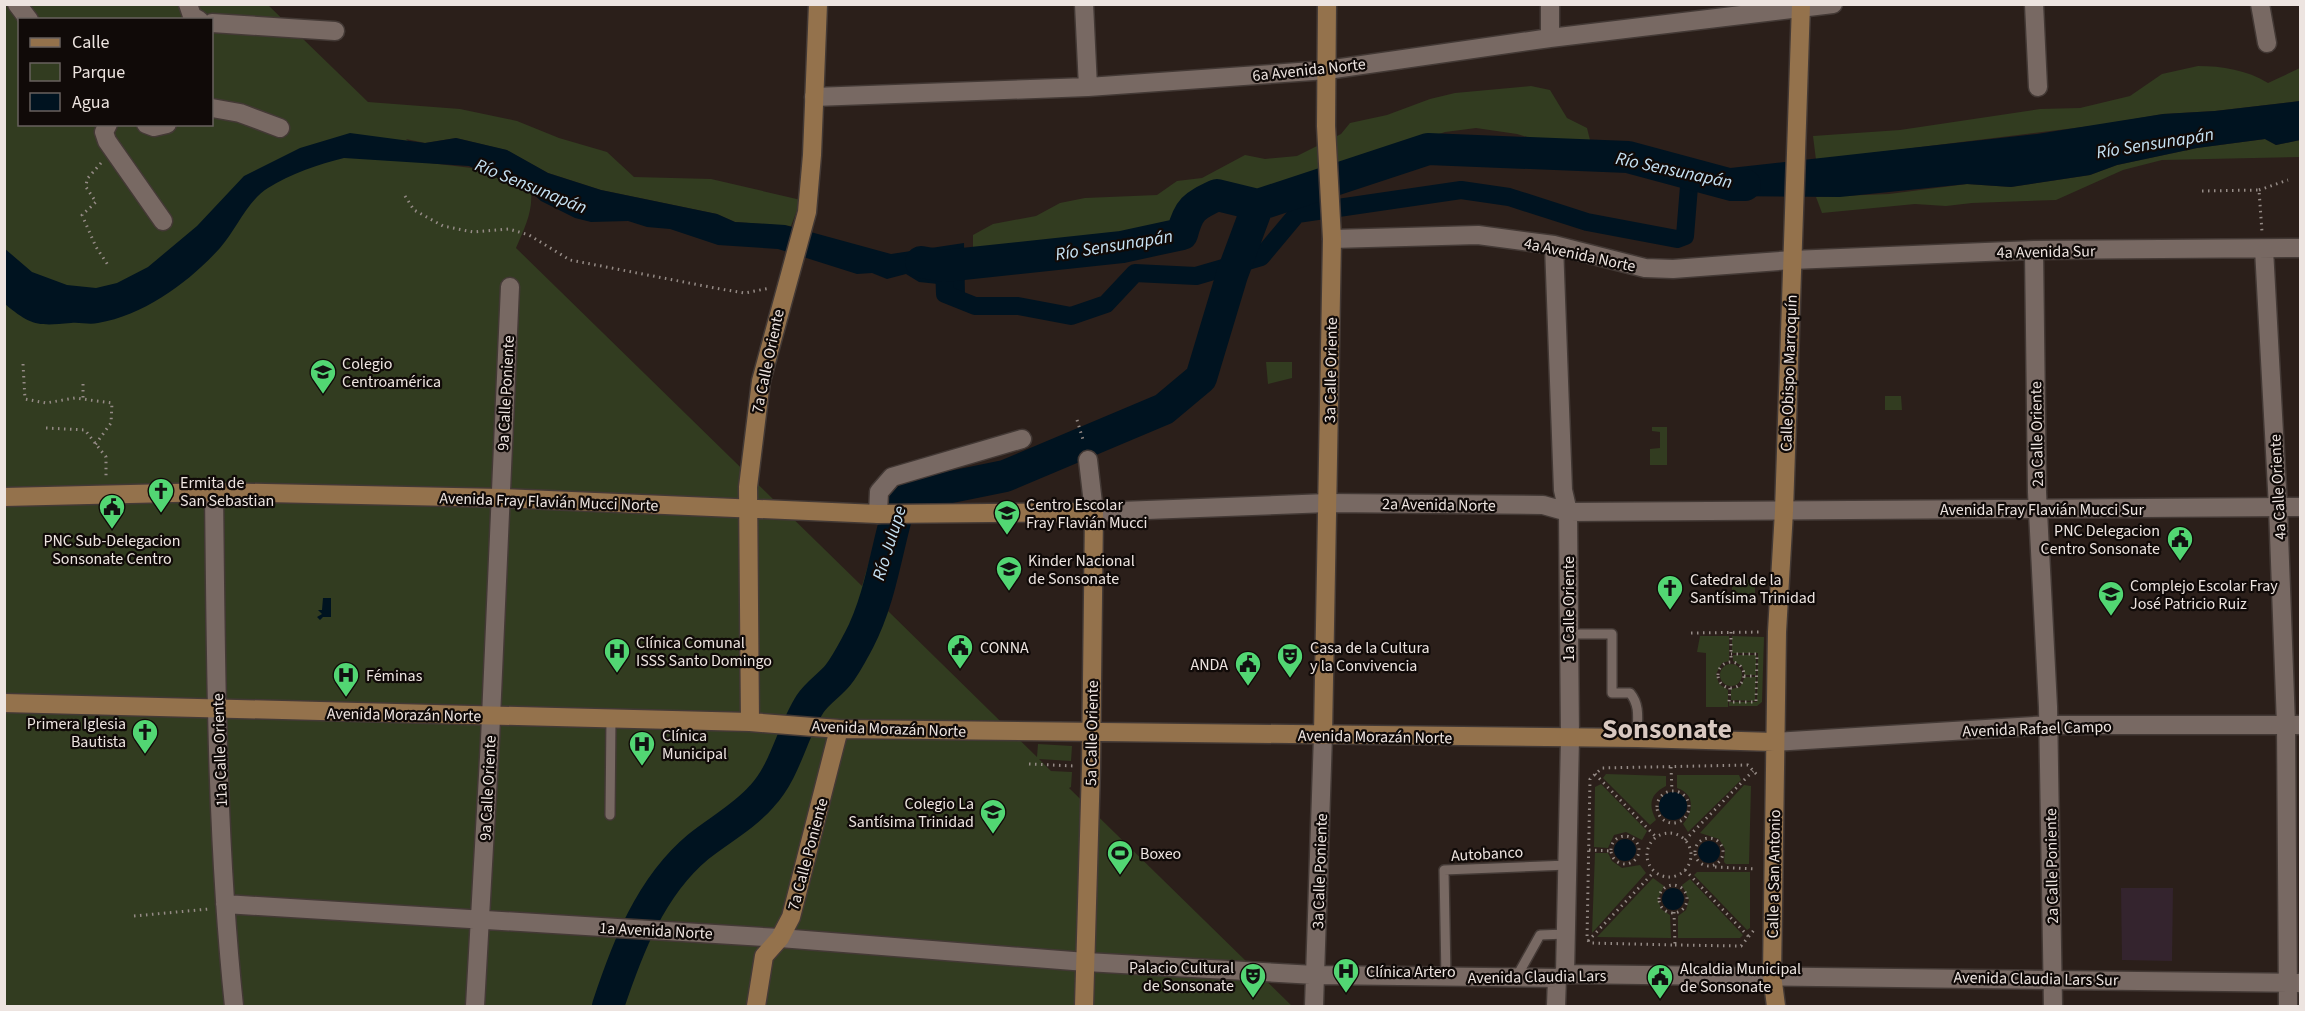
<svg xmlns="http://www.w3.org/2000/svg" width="2305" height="1011" viewBox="0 0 2305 1011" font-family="'Source Sans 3',sans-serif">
<rect width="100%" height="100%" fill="#2b1f1a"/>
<path fill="#34242e" d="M2121 888H2173L2172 961 2122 960Z"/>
<path fill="#323c20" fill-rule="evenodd" d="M5 4 268 5 368 102 460 109 517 121 559 138 607 152 634 177 711 179 801 200 791 226 735 222 717 214 601 190 548 173 506 150 456 138 425 143 406 139 430 163 480 169 531 192C533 212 524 229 516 248L862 586 873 548 883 527 900 528 888 611 1037 757 1038 744 1072 746 1071 761 1039 759 1051 771 1072 772 1071 787 1069 788 1292 1006H5ZM20 20H212V124H20Z
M2198 66C2222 66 2247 70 2268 83L2300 68V101L2215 111 2163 114 2099 125 1816 160 1813 136 1900 130 2040 109 2080 108 2130 96 2162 74Z
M1531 86 1550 90 1567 118 1587 128 1591 144 1544 142 1517 134 1476 128 1445 132 1355 162 1302 183 1262 195 1246 193 1225 185 1200 193 1162 229 1122 238 986 258 973 248V235L993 224 1036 216 1060 203 1085 198 1157 195 1177 181 1202 178 1245 155 1265 159 1297 156 1341 134 1350 123 1387 115 1430 99 1455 93Z
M2265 139 2276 145 2300 140V157L2162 160 2123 170 2056 200 1972 203 1946 206 1915 204 1822 213 1816 197 1889 194 1967 184 2011 187 2090 175 2117 165 2197 148Z
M1266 362H1292V378L1268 384Z
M1885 396H1901L1902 410H1885Z
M1652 427H1667V465H1650V449L1660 448V432L1652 431Z
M1732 579H1755V602L1732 601Z
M1700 636H1729V661L1722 663 1716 674 1719 684 1728 690V707H1706V653L1697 652Z
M1732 636 1764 637 1762 702 1757 706H1729V702H1757L1758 653H1732Z
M1733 655H1756V675H1745L1742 666 1733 661Z
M1720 675a11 11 0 1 1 22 0a11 11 0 1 1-22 0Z
M1745 677H1756L1755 701 1731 700V689L1740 687Z
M1606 774 1666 776V786C1650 794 1648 805 1656 820L1650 825 1603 778Z
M1677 775H1739L1741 780 1688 832 1683 824C1694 811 1695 794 1677 788Z
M1601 784 1647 831 1642 840 1626 832 1614 835 1608 848 1594 847 1595 787Z
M1744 785 1751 786 1749 864H1726L1724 862 1725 849 1719 839 1700 833Z
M1595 853H1608L1612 861 1622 868 1640 865 1646 873 1592 933Z
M1697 872H1750V928L1747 930 1694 875Z
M1653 878 1664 886 1658 899 1661 909 1670 915 1671 938 1597 937Z
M1690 879 1743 935 1740 938H1678V916L1686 910 1689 900 1682 885Z"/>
<path fill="#001320" d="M2300 101V140L2276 145 2265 139 2197 148 2117 165 2090 175 2011 187 1967 184 1840 197 1722 196 1704 178 1712 170 2037 134 2163 114 2215 111Z
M350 133 425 143 456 138 507 150 548 173 601 190 717 214 735 222 785 225 891 254 964 243 965 296 938 284 919 282 906 274 887 279 872 273 857 274 778 249 718 245 670 229 647 227 628 221 591 222 575 218 541 201 531 192 469 166 344 158C319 164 290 174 268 188 247 201 236 230 220 248 189 282 145 315 98 323 89 325 80 322 71 323 38 326 31 326 5 304L4 248 32 272 67 285 96 288 117 283 148 267 197 226 244 176 300 148Z
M323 598H331V617H323L320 620 317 617 322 614 318 610H322Z
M1659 806a14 14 0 1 1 28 0a14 14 0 1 1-28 0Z
M1614 850a11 11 0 1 1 22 0a11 11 0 1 1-22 0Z
M1698 852a11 11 0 1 1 22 0a11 11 0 1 1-22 0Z
M1662 899a11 11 0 1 1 22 0a11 11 0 1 1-22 0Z"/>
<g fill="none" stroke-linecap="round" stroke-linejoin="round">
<path stroke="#001320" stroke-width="18" d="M944 266 945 294 975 306H1018L1071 316 1106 304 1135 273 1196 276 1261 257 1297 214 1461 190 1509 197 1587 222 1677 239 1685 236 1690 174"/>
<path stroke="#001320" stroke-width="32" d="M921 262 944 266 1122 247 1182 234C1189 208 1194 206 1217 195L1258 205 1428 149 1628 157 1732 185H1745
M608 1006C627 949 650 887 698 847 719 830 744 817 762 796 786 770 791 734 810 704 817 693 830 685 838 675 846 665 853 651 859 640 882 596 887 543 902 497L1005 476 1164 409 1201 378 1232 275 1258 205"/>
<g stroke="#433935" stroke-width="12">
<path id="lane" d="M1568 634H1612V693H1630C1641 706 1637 721 1637 738
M610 815 611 719
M1446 978 1444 870 1568 865
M1516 978 1540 935 1566 934"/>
</g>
<g stroke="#433935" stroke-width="21">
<path id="street" d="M17 4 29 20
M188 4 192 16 199 20
M1084 4 1088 87
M1550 4V38
M2034 4 2038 87
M2260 4 2267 43
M212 23 335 31
M814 97 1088 87 1327 70 1550 38 1833 4
M212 108 240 113 280 128
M108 124 104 132 107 141 163 221
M146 124 154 127 167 124
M1332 239 1478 235 1554 245 1645 268 1673 269 1792 260 2034 250 2300 248
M1554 245 1563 490 1568 512 1570 738 1565 974
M2264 249 2278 507 2286 725 2288 1006
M2034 250 2037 492 2048 707 2053 1006
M1088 460 1094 512 1328 503 1543 505 1568 512 2300 507
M214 492C216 664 216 836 234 1006
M878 514 879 492 892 477 1022 439
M1775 742 2049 725H2300
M225 904 780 938 1086 962 1315 975 1557 978 1565 974 2300 983
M475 1006 490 740 510 287
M1314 1006 1323 735
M1556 1006 1557 978"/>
</g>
<g stroke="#433935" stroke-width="21">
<path id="secondary" d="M4 497 214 492 501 498 878 514 1094 512 1091 767 1084 1006
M4 703 750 722 839 729 1637 738 1775 742
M750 722 748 487 761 381 807 212 812 155 818 4
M1323 735 1332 239 1326 126 1327 4
M756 1006 764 956 780 938 791 917 839 729
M1776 1006 1772 975 1777 632 1784 511 1801 4"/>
</g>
<path stroke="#958b86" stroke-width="3" stroke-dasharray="1.5 4.5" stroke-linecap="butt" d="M101 163 87 179 86 187 96 202 82 215 96 247 108 265
M2259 190 2288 180
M2202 191 2259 190 2262 232
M405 196 414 210 443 226 473 232 509 229 529 235 570 260 720 289 745 293 770 288
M23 364 25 399 46 403 75 398 112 403 111 423 95 445
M83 384V400
M1077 420 1084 443
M46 428 85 430 106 457V478
M1731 632V662
M1691 633 1760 632
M1718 675a13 13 0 1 1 26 0a13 13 0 1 1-26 0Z
M1744 676H1756
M1730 688 1729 702H1756L1757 654H1731
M1029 764 1074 766
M1671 767 1672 791
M1595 774 1656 837
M1657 807a16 16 0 1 1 32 0a16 16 0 1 1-32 0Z
M1647 855a22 22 0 1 1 44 0a22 22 0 1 1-44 0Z
M1611 850a14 14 0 1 1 28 0a14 14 0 1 1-28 0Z
M1695 852a14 14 0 1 1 28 0a14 14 0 1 1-28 0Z
M1685 840 1753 771
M1589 850 1611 851
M1715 867 1756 869
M1685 870 1749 937
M1659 899a14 14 0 1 1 28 0a14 14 0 1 1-28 0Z
M1674 912 1675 945 1590 943 1587 939 1590 779 1602 768 1748 765 1758 776
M134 916 209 909
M1588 941 1654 872
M1675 945 1741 946 1754 930"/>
<use href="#lane" stroke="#786963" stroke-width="9"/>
<use href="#street" stroke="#786963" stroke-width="18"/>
<use href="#secondary" stroke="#94724c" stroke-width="18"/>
</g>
<defs>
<g id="school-pin" transform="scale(1.35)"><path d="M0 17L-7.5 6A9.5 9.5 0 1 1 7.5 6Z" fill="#52d673" stroke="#100a08"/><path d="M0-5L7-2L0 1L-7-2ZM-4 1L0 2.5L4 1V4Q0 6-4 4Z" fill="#111"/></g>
<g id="church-pin" transform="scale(1.35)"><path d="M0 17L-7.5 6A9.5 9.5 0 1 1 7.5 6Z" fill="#52d673" stroke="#100a08"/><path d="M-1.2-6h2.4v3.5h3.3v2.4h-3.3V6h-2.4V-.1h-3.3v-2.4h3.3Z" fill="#111"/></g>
<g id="civic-pin" transform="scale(1.35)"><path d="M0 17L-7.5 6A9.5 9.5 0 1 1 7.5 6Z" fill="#52d673" stroke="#100a08"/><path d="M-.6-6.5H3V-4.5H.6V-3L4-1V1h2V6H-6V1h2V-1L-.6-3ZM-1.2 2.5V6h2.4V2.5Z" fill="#111"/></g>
<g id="hospital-pin" transform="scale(1.35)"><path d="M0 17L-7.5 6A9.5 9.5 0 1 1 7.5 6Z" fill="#52d673" stroke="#100a08"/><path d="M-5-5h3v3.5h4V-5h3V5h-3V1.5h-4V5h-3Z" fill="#111"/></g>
<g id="theatre-pin" transform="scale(1.35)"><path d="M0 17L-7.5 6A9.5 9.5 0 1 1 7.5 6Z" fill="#52d673" stroke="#100a08"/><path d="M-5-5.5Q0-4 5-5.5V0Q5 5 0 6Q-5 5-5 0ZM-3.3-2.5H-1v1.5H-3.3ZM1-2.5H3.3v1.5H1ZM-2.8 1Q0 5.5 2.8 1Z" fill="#111"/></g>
<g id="stadium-pin" transform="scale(1.35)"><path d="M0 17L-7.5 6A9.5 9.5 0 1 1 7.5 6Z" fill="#52d673" stroke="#100a08"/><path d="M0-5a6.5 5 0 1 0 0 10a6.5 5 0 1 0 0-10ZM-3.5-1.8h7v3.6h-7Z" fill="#111"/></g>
</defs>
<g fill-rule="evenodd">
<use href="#school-pin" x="323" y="372"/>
<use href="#church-pin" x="161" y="491"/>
<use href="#civic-pin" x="112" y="507"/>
<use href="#school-pin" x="1007" y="513"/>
<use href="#civic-pin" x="2180" y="539"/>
<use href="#school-pin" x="1009" y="569"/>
<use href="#church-pin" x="1670" y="588"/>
<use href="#school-pin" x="2111" y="594"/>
<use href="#civic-pin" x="960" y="647"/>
<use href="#hospital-pin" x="617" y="651"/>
<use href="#theatre-pin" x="1290" y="656"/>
<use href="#civic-pin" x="1248" y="664"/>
<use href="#hospital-pin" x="346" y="675"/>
<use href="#church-pin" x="145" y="732"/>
<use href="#hospital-pin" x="642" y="744"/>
<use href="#school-pin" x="993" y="812"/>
<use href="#stadium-pin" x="1120" y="853"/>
<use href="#hospital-pin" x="1346" y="971"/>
<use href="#theatre-pin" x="1253" y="976"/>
<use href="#civic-pin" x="1660" y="977"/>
</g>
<g text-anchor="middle" stroke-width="4.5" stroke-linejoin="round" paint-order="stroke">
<g font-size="16" fill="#ede4e0" stroke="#100a08">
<text transform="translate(1309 69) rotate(-6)" y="6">6a Avenida Norte</text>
<text transform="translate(2046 251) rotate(-1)" y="6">4a Avenida Sur</text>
<text transform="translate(1580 254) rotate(12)" y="6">4a Avenida Norte</text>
<text transform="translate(767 361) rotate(-78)" y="6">7a Calle Oriente</text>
<text transform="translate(1330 370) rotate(-89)" y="6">3a Calle Oriente</text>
<text transform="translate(1788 373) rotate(-88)" y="6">Calle Obispo Marroquín</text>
<text transform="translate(505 393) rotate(-87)" y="6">9a Calle Poniente</text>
<text transform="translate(2036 434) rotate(-91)" y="6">2a Calle Oriente</text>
<text transform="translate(2277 487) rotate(-93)" y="6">4a Calle Oriente</text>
<text transform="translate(549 501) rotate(2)" y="6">Avenida Fray Flavián Mucci Norte</text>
<text transform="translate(1439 504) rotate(1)" y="6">2a Avenida Norte</text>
<text x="2042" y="515">Avenida Fray Flavián Mucci Sur</text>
<text transform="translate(1568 609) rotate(-90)" y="6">1a Calle Oriente</text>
<text transform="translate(404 714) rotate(1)" y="6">Avenida Morazán Norte</text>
<text transform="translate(889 728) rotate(2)" y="6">Avenida Morazán Norte</text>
<text transform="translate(2037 728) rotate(-2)" y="6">Avenida Rafael Campo</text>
<text transform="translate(1091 733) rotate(-89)" y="6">5a Calle Oriente</text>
<text transform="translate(1375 736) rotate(1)" y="6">Avenida Morazán Norte</text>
<text transform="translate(219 750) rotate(-92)" y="6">11a Calle Oriente</text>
<text transform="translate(487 788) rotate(-87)" y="6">9a Calle Oriente</text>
<text transform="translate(1487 853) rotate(-3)" y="6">Autobanco</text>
<text transform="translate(807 854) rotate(-75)" y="6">7a Calle Poniente</text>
<text transform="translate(2051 866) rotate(-91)" y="6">2a Calle Poniente</text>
<text transform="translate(1319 871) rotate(-88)" y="6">3a Calle Poniente</text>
<text transform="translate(1773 874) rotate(-89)" y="6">Calle a San Antonio</text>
<text transform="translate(656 930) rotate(3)" y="6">1a Avenida Norte</text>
<text transform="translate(1537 976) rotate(-1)" y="6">Avenida Claudia Lars</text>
<text transform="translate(2036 978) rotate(1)" y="6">Avenida Claudia Lars Sur</text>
</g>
<g font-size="16" fill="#ede4e0" stroke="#100a08" text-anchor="start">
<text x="342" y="369">Colegio<tspan x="342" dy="18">Centroamérica</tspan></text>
<text x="180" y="488">Ermita de<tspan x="180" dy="18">San Sebastian</tspan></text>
<text x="1026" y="510">Centro Escolar<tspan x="1026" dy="18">Fray Flavián Mucci</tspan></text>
<text x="2160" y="536" text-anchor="end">PNC Delegacion<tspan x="2160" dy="18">Centro Sonsonate</tspan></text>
<text x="112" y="546" text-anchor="middle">PNC Sub-Delegacion<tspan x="112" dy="18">Sonsonate Centro</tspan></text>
<text x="1028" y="566">Kinder Nacional<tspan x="1028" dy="18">de Sonsonate</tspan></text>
<text x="1690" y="585">Catedral de la<tspan x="1690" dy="18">Santísima Trinidad</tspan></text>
<text x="2130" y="591">Complejo Escolar Fray<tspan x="2130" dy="18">José Patricio Ruiz</tspan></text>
<text x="636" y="648">Clínica Comunal<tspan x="636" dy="18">ISSS Santo Domingo</tspan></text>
<text x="980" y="653">CONNA</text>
<text x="1310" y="653">Casa de la Cultura<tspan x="1310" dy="18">y la Convivencia</tspan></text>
<text x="1228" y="670" text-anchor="end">ANDA</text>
<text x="366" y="681">Féminas</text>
<text x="126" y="729" text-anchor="end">Primera Iglesia<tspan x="126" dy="18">Bautista</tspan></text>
<text x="662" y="741">Clínica<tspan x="662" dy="18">Municipal</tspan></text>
<text x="974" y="809" text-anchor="end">Colegio La<tspan x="974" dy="18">Santísima Trinidad</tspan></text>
<text x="1140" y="859">Boxeo</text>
<text x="1234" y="973" text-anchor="end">Palacio Cultural<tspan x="1234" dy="18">de Sonsonate</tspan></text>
<text x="1680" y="974">Alcaldia Municipal<tspan x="1680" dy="18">de Sonsonate</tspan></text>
<text x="1366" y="977">Clínica Artero</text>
</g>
<g font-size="18" font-style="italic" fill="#c7e3f5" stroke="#100a08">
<text transform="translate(2155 143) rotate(-9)" y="6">Río Sensunapán</text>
<text transform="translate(1674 170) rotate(12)" y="6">Río Sensunapán</text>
<text transform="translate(531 186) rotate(22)" y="6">Río Sensunapán</text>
<text transform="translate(1114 245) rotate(-9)" y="6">Río Sensunapán</text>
<text transform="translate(889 543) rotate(-73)" y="6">Río Julupe</text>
</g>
<g font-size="28" font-weight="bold" fill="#d8c8c0" stroke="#100a08">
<text x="1667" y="738">Sonsonate</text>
</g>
</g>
<rect width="2305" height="1011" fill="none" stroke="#ede4e0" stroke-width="12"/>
<rect x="18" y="18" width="195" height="108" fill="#100a08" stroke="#68615e" stroke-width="1.5"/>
<rect x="30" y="38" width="30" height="9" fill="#94724c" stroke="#68615e" stroke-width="1.5"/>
<text x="72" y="48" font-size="18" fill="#ede4e0">Calle</text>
<rect x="30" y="63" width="30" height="18" fill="#323c20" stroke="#68615e" stroke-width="1.5"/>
<text x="72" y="78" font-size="18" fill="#ede4e0">Parque</text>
<rect x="30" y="93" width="30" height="18" fill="#001320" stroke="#68615e" stroke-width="1.5"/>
<text x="72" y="108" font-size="18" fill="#ede4e0">Agua</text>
</svg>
